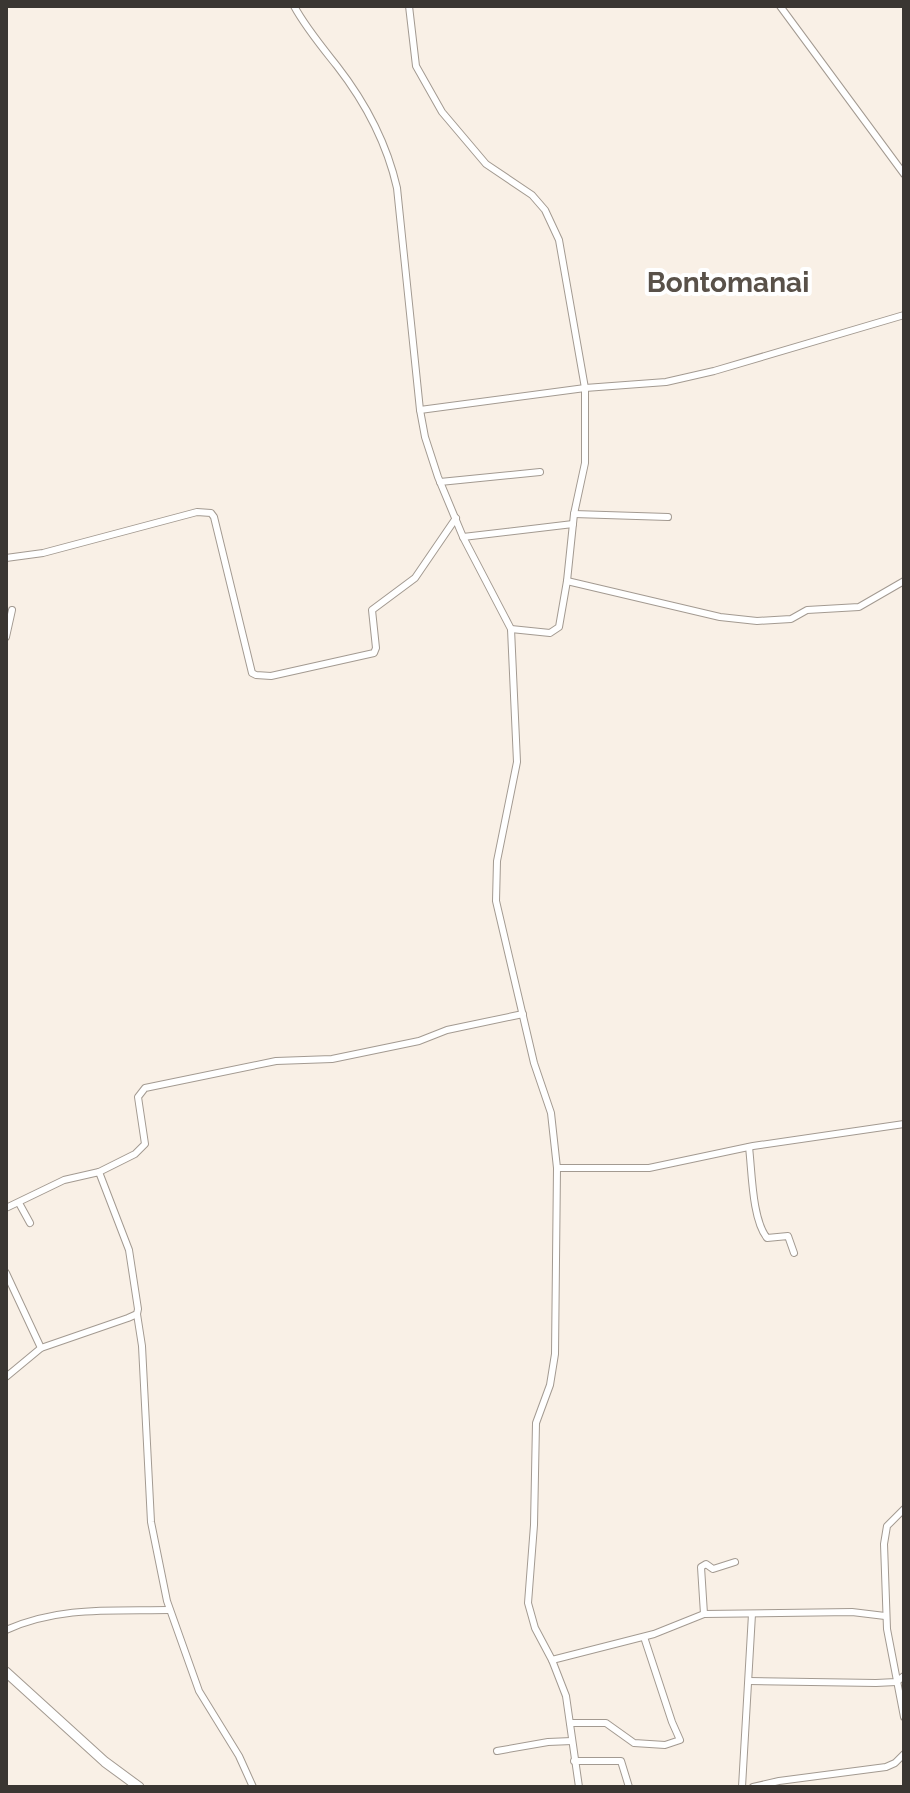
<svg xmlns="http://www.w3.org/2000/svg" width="910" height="1793" font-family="Raleway,sans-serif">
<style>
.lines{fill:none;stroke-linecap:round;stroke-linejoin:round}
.minor-casing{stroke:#a39a91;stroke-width:8}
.primary-casing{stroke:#a39a91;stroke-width:11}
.minor{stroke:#fff;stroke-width:6}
.primary{stroke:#fff;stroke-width:9}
.labels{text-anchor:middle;stroke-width:8;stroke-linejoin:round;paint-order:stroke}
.quarter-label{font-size:28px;font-weight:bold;fill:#595149;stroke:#fff}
</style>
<rect width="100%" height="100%" fill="#f9f0e6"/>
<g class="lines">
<g class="minor-casing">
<g id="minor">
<path d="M294 6C306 28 322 47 337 66 365 102 387 144 397 188L420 410 425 437 438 477 463 537 511 629 517 762 497 861 496 901 534 1063 551 1113 557 1168 555 1354 550 1385 536 1423 534 1525 528 1603 535 1628 552 1660 566 1696 579 1787"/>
<polyline points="409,6 416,66 442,112 486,164 532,195 545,210 559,240 585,388 585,463 574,514 567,581 559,627 550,633 511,629"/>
<polyline points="780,6 904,174"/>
<polyline points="420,410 585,388 666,382 714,371 904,315"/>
<polyline points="440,482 540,472"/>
<polyline points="574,514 668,517"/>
<polyline points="463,537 573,524"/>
<polyline points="6,558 43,553 197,512 211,513 214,517 252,673 256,675 271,676 374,653 376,648 372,610 415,578 456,518"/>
<polyline points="567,581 720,617 757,621 791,619 807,610 859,607 904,581"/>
<polyline points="6,637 12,610"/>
<path d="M749 1147C752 1172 752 1219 767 1238L788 1236 794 1253"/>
<polyline points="557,1168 649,1168 753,1146 904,1124"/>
<polyline points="99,1172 135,1154 145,1144 138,1097 145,1088 276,1061 332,1059 419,1041 447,1030 523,1014"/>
<polyline points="19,1203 30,1223"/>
<polyline points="6,1208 64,1180 99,1172 129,1250 138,1309 137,1314 128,1318 41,1348 6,1377"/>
<polyline points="6,1273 41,1348"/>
<polyline points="137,1314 142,1346 151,1522 167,1601 199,1691 239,1756 253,1787"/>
<polyline points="904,1509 887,1526 884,1544 887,1629 904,1717"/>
<polyline points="704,1614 701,1567 706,1564 713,1569 735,1562"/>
<path d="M6 1630C59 1606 113 1611 169 1610"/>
<polyline points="552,1660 654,1634 704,1614 852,1612 885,1616"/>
<polyline points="749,1681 876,1683 896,1682 904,1676"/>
<polyline points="570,1723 606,1723 634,1743 665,1745 680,1740 672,1722 644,1637"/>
<polyline points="497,1751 548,1742 572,1741"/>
<polyline points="574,1761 621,1761 629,1787"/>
<polyline points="742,1787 752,1614"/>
<polyline points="753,1787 779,1781 886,1767 895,1763 904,1754"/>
</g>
</g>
<g class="primary-casing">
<polyline id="primary" points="6,1672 105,1762 139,1787"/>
</g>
<use href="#minor" class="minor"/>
<use href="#primary" class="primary"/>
</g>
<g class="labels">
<g class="quarter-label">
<text x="728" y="292">Bontomanai</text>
</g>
</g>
<rect width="910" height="1793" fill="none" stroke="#3a3632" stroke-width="16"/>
</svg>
